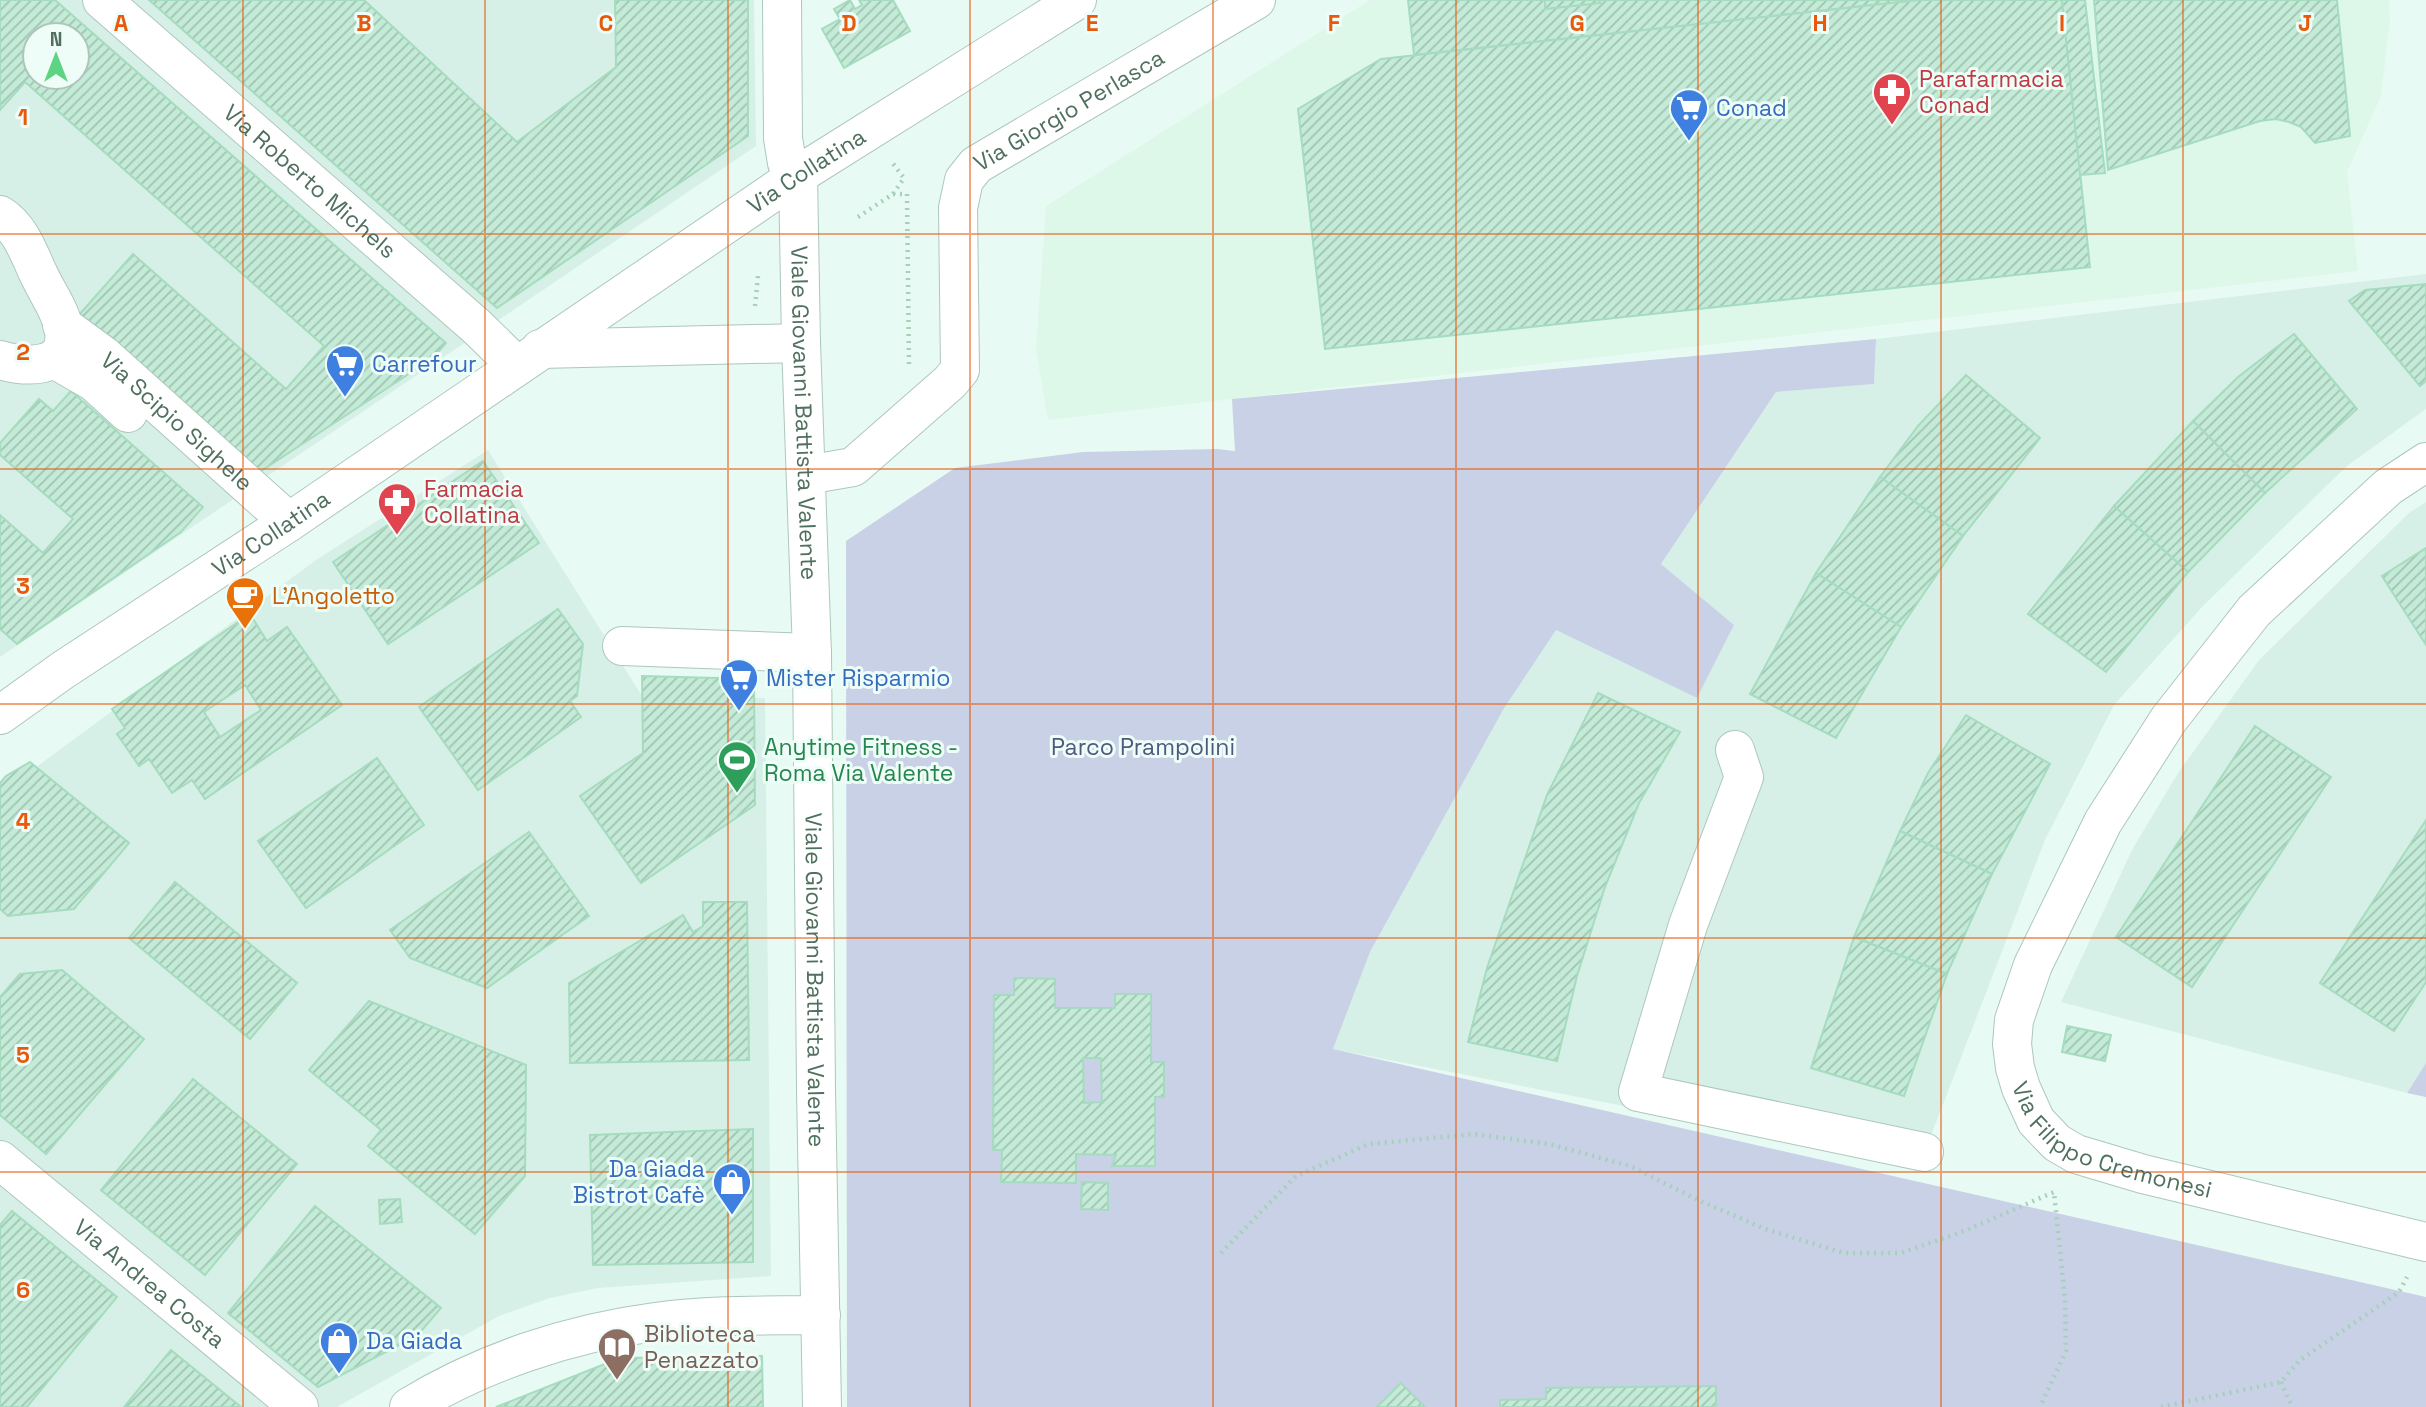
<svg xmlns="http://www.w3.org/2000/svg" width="2426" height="1407" font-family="'Space Grotesk',sans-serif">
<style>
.residential{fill:#d7f0e7;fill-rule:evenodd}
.commercial{fill:#ddf8e8}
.park{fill:#c8d1e5}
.building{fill:url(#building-hatch);stroke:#a5dcbf;stroke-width:2;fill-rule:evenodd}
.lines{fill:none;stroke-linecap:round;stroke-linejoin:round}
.minor-casing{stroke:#adc7bb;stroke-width:40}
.path{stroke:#a6d0ba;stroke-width:4.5;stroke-dasharray:2 5;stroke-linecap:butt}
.minor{stroke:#fff;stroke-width:38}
.grid{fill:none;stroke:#e8590c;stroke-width:2;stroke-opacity:0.55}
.labels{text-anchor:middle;stroke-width:6;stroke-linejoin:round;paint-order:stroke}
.health-label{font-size:23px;fill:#be3a42;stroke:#eefdf8;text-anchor:start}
.shop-label{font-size:23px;fill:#366cbe;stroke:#eefdf8;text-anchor:start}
.street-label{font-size:23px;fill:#4f705e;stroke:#eefdf8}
.food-label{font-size:23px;fill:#c56008;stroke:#eefdf8;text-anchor:start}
.leisure-label{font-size:23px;fill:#27864d;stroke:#eefdf8;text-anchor:start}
.park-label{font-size:23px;fill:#4f597f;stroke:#eefdf8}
.education-label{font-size:23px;fill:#785e54;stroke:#eefdf8;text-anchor:start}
.grid-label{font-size:23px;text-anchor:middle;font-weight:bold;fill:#e8590c;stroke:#eefdf8;stroke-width:6;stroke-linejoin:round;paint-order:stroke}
</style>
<defs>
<pattern id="building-hatch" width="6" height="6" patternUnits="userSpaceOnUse" patternTransform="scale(1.75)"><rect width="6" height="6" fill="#c3ebd7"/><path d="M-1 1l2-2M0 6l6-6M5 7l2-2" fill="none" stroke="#a1c3b2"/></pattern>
</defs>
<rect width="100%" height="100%" fill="#e8faf4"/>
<g class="residential">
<path d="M0 0H754L756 146 0 657ZM35 35H77V77H35Z"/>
<polygon points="2426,274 2426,409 2347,466 2203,606 2114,705 2045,840 1920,1164 1333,1049 1370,952 1503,710 1556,630 1697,698 1734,625 1661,564 1776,392 1874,384 1876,339"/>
<polygon points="488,450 642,696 765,698 771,1276 598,1288 550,1298 499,1316 337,1407 0,1407 0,794 316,560"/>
<polygon points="2426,502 2426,1063 2407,1093 2061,1002 2133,848 2178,773 2259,660 2409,513"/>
</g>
<polygon class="commercial" points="1370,0 2389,0 2390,20 2381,96 2347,172 2358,271 1048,420 1036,350 1046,206"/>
<g class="park">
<polygon points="1876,339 1874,384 1776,392 1661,564 1734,625 1697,698 1556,630 1503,710 1370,952 1333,1049 2426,1297 2426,1407 847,1407 846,541 955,468 1083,452 1217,449 1235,451 1232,399"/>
<polygon points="2426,1063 2426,1097 2407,1093"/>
</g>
<g class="building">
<path d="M0 0H55L446 343 433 358 258 473 78 316 133 254 286 389 324 346 25 82 0 110ZM35 35H77V77H35Z"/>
<polygon points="149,0 364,0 517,142 616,67 615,0 748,0 748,136 497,308"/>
<polygon points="850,0 855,9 862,5 859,0 893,0 910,31 844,68 822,29 840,19 834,9"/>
<polygon points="1408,0 1545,0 1545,9 1600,3 1599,0 1919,0 1414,55"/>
<polygon points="1545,0 1599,0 1600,3 1545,9"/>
<polygon points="1919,0 2062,0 2090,267 1325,349 1298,109 1381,59"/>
<polygon points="2062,0 2085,0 2105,173 2080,175"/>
<polygon points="2094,0 2337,0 2350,136 2315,143 2301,127 2289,122 2276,119 2260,121 2108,170"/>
<polygon points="2426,284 2426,381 2420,386 2349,301 2365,290"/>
<polygon points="2294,334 2357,409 2265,493 2193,421 2238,377"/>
<polygon points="1966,375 2040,438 1963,536 1880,477 1918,426"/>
<polygon points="71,391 203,507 181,532 17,644 0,629 0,515 43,553 73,519 0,455 0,443 39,399 53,411"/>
<polygon points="2193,421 2265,493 2188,572 2114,506"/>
<polygon points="483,461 539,543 388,644 333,562"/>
<polygon points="1880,477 1963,536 1901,627 1816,573"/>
<polygon points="2114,506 2188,572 2106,672 2028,614"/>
<polygon points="2426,548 2426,645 2382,576"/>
<polygon points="1816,573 1901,627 1836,738 1750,694"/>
<polygon points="558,609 583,644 577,696 570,701 581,717 478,790 419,707"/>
<path d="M250 614 267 641 287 627 342 705 205 799 192 780 172 793 149 759 139 766 117 734 125 728 112 709ZM245 685 261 710 220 737 204 712Z"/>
<polygon points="642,676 754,679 755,805 641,883 580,796 643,753"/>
<polygon points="1598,693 1680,732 1639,803 1605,887 1577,976 1557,1061 1468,1042 1487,968 1547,795"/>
<polygon points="1966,715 2050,764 1992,874 1900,831 1928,773"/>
<polygon points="2255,726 2331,777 2192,987 2116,937"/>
<polygon points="377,758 424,825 306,908 258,841"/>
<polygon points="30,762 129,843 74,909 8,916 0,909 0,783 6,776"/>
<polygon points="2426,820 2426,982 2394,1031 2320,983"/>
<polygon points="1900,831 1992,874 1947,974 1854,937"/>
<polygon points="529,832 589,916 487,988 410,958 390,930"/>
<polygon points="175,882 297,983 250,1039 129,938"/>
<polygon points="703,902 747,902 749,1060 570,1063 569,983 683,915 693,932 703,926"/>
<polygon points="1854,937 1947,974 1904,1096 1811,1068"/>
<polygon points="62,970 144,1039 46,1154 0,1115 0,997 20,974"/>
<path d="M1014 978 1055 979V1008H1115V994H1151V1062H1164V1097H1155V1166H1112L1116 1155 1076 1154V1183L1001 1182 1002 1150H993L994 995H1014ZM1083 1058H1101L1102 1102 1084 1103Z"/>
<polygon points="369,1001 526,1065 525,1176 475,1234 368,1146 381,1130 309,1070"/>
<polygon points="2067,1026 2111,1035 2105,1061 2062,1052"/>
<polygon points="193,1079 297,1164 205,1275 101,1190"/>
<polygon points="753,1129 753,1262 593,1265 590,1135"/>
<polygon points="1082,1182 1108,1183 1108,1210 1081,1209"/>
<polygon points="400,1199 402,1222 380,1224 379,1200"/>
<polygon points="315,1206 441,1308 417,1336 318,1387 228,1313"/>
<polygon points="12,1211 117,1297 27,1407 0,1407 0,1225"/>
<polygon points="171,1350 241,1407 124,1407"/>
<polygon points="762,1356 763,1407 496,1407 620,1358"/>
<polygon points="1401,1383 1425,1407 1377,1407"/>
<polygon points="1716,1386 1716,1407 1500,1407 1500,1400 1546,1399 1546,1388"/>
</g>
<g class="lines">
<g class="minor-casing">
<g id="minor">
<path id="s1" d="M102 0 476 326 516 365"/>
<polyline points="782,0 783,138 787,163 798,175"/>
<path id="s2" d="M798 175 801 343 812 653 816 1090 822 1407"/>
<path d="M0 215C22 229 29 255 40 277 48 294 62 313 64 331 69 371 24 367 0 360"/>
<path id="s3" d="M62 325 103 355 289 522"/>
<polyline points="540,349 801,343"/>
<polyline points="54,359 94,382 128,413"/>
<path id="s4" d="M2426 462 2388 487 2254 611 2169 719 2103 822 2033 965 2014 1020 2012 1044 2015 1068 2021 1088 2036 1121 2057 1143 2076 1154 2143 1174 2426 1242"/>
<path id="s5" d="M807 475 853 467 950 382 960 370 958 208 964 180 976 165 1256 0"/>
<polyline points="622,646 812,653"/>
<path id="s6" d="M0 715 63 670 289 522 798 175 1077 0"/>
<polyline points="1735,750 1744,777 1688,925 1638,1092 1924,1152"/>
<path id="s7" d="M0 1160 299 1407"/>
<path d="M409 1407C483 1362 570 1333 655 1322 710 1314 766 1316 821 1315"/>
</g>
</g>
<g class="path">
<polyline points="893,194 907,194 909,364"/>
<polyline points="858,217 893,194 904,178 891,161"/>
<polyline points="755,306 758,276"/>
<polyline points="1221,1253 1296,1176 1369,1144 1474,1134 1549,1144 1630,1166 1698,1200 1765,1229 1844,1253 1901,1253 1967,1230 2054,1192 2065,1299 2066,1351 2040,1407"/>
<polyline points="2281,1382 2292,1407"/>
<polyline points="2161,1407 2281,1382 2299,1361 2399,1292 2407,1277"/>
</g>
<use href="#minor" class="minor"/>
</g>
<path class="grid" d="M243 0V1407M485 0V1407M728 0V1407M970 0V1407M1213 0V1407M1456 0V1407M1698 0V1407M1941 0V1407M2183 0V1407M0 234H2426M0 469H2426M0 704H2426M0 938H2426M0 1172H2426"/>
<defs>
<g id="pharmacy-pin" transform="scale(2.0125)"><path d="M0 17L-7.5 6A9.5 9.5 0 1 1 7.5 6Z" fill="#e0444e" stroke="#eefdf8"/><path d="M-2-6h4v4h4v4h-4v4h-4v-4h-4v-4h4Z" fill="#fff"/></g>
<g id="supermarket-pin" transform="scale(2.0125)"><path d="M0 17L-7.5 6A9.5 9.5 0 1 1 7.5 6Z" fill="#3f7fe0" stroke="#eefdf8"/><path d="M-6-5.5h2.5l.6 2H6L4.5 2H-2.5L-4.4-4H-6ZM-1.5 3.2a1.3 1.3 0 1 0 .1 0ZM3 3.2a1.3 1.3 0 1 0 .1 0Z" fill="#fff"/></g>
<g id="cafe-pin" transform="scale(2.0125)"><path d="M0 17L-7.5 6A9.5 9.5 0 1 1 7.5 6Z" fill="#e8710a" stroke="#eefdf8"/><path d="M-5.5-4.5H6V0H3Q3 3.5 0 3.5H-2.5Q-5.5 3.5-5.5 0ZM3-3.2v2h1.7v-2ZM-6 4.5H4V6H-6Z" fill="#fff"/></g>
<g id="stadium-pin" transform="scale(2.0125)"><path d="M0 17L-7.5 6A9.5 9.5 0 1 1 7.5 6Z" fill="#2e9e5b" stroke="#eefdf8"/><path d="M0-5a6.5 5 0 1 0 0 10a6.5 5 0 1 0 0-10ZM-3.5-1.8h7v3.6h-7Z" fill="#fff"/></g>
<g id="shop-pin" transform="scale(2.0125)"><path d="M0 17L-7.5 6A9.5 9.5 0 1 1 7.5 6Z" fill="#3f7fe0" stroke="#eefdf8"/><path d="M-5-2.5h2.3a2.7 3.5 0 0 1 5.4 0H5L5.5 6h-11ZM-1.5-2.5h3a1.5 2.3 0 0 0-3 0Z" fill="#fff"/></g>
<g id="library-pin" transform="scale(2.0125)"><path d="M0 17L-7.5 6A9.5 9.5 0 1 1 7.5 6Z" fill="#8d6e63" stroke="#eefdf8"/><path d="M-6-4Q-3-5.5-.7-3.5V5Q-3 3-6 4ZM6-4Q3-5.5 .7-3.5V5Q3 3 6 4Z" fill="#fff"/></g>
</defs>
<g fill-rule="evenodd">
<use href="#pharmacy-pin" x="1892" y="92"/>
<use href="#supermarket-pin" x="1689" y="108"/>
<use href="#supermarket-pin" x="345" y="364"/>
<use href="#pharmacy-pin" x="397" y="502"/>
<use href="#cafe-pin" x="245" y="596"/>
<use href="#supermarket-pin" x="739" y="678"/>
<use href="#stadium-pin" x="737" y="760"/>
<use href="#shop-pin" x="732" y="1182"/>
<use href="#shop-pin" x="339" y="1341"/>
<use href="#library-pin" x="617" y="1347"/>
</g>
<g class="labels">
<g class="health-label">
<text x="1919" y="87">Parafarmacia<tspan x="1919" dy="26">Conad</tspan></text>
<text x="424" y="497">Farmacia<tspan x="424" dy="26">Collatina</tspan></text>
</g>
<g class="shop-label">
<text x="1716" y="116">Conad</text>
<text x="372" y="372">Carrefour</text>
<text x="766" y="686">Mister Risparmio</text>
<text x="705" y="1177" text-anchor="end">Da Giada<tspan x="705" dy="26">Bistrot Cafè</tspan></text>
<text x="366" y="1349">Da Giada</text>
</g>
<g class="street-label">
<text dy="8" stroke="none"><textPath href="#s5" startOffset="509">Via Giorgio Perlasca</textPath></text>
<text dy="8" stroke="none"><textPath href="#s6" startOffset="973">Via Collatina</textPath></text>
<text dy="8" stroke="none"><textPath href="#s1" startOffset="276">Via Roberto Michels</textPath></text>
<text dy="8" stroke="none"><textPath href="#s2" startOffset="238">Viale Giovanni Battista Valente</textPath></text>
<text dy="8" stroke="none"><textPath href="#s3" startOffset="150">Via Scipio Sighele</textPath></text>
<text dy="8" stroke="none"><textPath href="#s6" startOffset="326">Via Collatina</textPath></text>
<text dy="8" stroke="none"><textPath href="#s2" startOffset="805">Viale Giovanni Battista Valente</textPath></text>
<text dy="8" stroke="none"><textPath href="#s4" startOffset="886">Via Filippo Cremonesi</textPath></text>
<text dy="8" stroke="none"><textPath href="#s7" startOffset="194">Via Andrea Costa</textPath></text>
</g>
<g class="food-label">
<text x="272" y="604">L'Angoletto</text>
</g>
<g class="leisure-label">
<text x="764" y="755">Anytime Fitness -<tspan x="764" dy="26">Roma Via Valente</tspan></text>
</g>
<g class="park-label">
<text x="1143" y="755">Parco Prampolini</text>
</g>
<g class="education-label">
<text x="644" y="1342">Biblioteca<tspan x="644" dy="26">Penazzato</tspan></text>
</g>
</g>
<g class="grid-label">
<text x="121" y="31">A</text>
<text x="364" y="31">B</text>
<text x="606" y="31">C</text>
<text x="849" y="31">D</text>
<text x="1092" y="31">E</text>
<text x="1334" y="31">F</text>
<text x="1577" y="31">G</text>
<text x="1820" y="31">H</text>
<text x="2062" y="31">I</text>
<text x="2305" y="31">J</text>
<text x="23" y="125">1</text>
<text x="23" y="360">2</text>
<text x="23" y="594">3</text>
<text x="23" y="829">4</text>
<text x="23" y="1063">5</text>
<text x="23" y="1298">6</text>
</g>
<g transform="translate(56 56)"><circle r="33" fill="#eefdf8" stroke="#aec5ba" stroke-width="2"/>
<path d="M0-5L12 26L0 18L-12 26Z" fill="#5dd483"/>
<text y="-10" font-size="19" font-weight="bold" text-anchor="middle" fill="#4f705e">N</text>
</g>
</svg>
